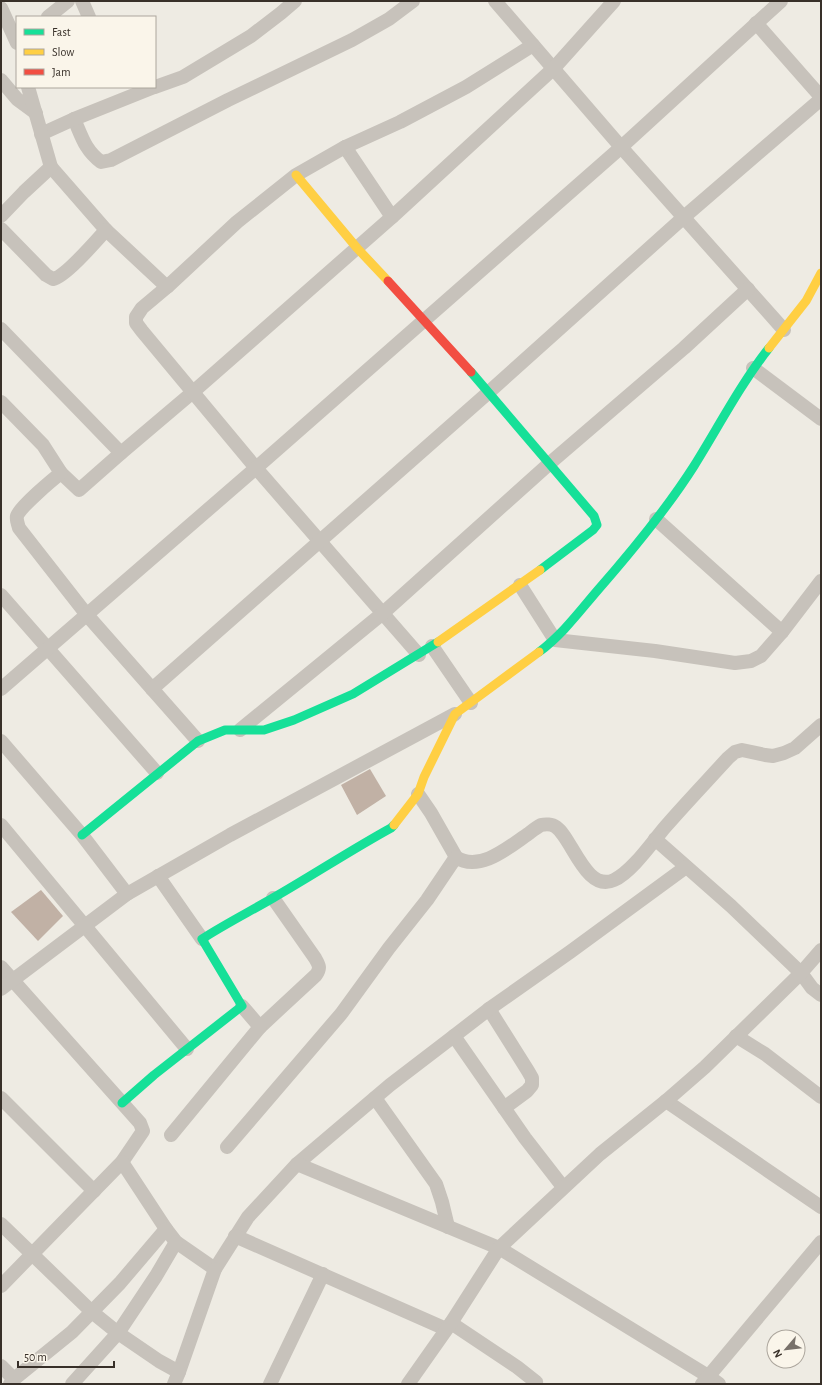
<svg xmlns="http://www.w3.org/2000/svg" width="822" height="1385" font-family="'Alegreya Sans',sans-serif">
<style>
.building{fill:#c1b1a5}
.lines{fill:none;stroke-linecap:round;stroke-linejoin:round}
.street{stroke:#c7c2bb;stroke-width:14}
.fast{stroke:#16e098;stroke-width:9}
.slow{stroke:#ffcf43;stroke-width:9}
.jam{stroke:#f24e42;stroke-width:9}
</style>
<rect width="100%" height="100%" fill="#eeebe3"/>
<g class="building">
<polygon points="370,769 386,796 357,815 341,785"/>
<polygon points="41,890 63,916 38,941 11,912"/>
</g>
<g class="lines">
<g class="street">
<polyline points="82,1 89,17"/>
<polyline points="495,1 621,147 784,330"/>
<polyline points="1,8 17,43"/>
<polyline points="48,17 68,1"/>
<polyline points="756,23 821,97"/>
<polyline points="1,80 17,99 36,113"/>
<polyline points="155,87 183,77 251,36 281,13 295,1"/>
<path d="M74 119C82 137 85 150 101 162L111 160 228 100 352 40 389 19 413 1"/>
<polyline points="41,134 74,119 154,87"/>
<polyline points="345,147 392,217"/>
<polyline points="51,167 106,230 167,287"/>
<polyline points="1,216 24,192 51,167 28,87"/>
<path d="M1 229 46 275 53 279C65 277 97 240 106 230"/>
<polyline points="1,329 121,453"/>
<polyline points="753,368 821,419"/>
<polyline points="1,402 43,445 61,473 79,490 121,453 193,392 392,217 554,68 614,1"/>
<path d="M61 473C52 480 20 507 17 516 16 520 18 524 19 528L87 615 198 741"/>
<polyline points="656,519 782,632"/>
<polyline points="520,585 555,640 655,651 735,663 751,661 761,656 782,632 821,581"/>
<polyline points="1,595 157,773"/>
<polyline points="432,646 471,703"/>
<polyline points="419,655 256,468 142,331 136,323 136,317 142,308 167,287 237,222 296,175 345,147 400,122 466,87 533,45"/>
<polyline points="1,689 256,468 618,150 781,1"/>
<polyline points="152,689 489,392 684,217 821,99"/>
<polyline points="240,730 383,613 550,463 684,348 748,289"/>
<polyline points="1,741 82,835 127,894"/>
<path d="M418 794 431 813 456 857C479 873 509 847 528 834 532 831 537 827 541 825 545 824 552 824 556 827 572 838 586 893 614 880 632 872 653 841 666 826 686 803 707 781 728 758L735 752 742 750 765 755 773 756 784 753 795 748 821 725"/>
<polyline points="1,825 187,1049"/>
<polyline points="655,839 731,906 801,973 812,988 821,995"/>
<polyline points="158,876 202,939"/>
<polyline points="1,967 140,1123 143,1131 122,1162 1,1286"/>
<polyline points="1,989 127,894 230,835 455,714"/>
<polyline points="489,1009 528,1071 532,1078 532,1085 527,1091 504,1108"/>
<path d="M260 1027 316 975C321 968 319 965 315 958L273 898"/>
<polyline points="454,1036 489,1009 570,952 686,867"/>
<polyline points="736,1036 765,1054 821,1097"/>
<polyline points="1,1098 94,1191"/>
<polyline points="375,1098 436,1184 442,1202 448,1227"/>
<polyline points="666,1101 821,1207"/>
<polyline points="171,1135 260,1027 242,1006"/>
<polyline points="227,1147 341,1014 389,948 427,900 456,857"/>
<polyline points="122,1162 166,1229 176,1242 215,1269 248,1217 297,1164 390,1085 454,1036 525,1138 563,1187"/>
<polyline points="297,1164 499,1248 708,1376 719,1384"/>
<polyline points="1,1224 92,1312 118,1333 72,1384"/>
<polyline points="235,1236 446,1329"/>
<polyline points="451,1323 517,1367 536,1382 535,1384"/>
<polyline points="1,1366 14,1379"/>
<polyline points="179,1372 215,1269"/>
<polyline points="10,1384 14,1379 72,1332 120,1283 166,1229"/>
<polyline points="174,1384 179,1372 159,1361 118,1333 156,1276 176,1242"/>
<polyline points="270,1384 323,1274"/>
<polyline points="408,1384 451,1323 499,1248 600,1154 666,1101 705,1067 801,973 821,950"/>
<polyline points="702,1384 821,1242"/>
</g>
<g class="fast">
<polyline points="471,372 594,516 597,525 593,530 540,570"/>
<path d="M539 652C562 635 579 612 597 591 632 551 666 510 694 466 719 426 740 385 769 348"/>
<polyline points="82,835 198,741 225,730 264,730 294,720 353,694 438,642"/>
<path d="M122 1103 154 1075 242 1006 202 939C225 924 249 912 273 898 313 875 351 850 391 828L394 825"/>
</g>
<g class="slow">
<polyline points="296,175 357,248 388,281"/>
<polyline points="769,348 806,301 821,273"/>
<polyline points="438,642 540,570"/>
<polyline points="394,825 418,794 424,777 455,714 539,652"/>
</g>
<polyline class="jam" points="388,281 471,372"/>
</g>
<rect width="822" height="1385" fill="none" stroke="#383029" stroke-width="4"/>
<rect x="16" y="16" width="140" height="72" fill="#faf5ea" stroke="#aca69d"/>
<rect x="24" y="29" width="20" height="6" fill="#16e098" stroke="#aca69d"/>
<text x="52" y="36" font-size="12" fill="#383029">Fast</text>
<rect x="24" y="49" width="20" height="6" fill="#ffcf43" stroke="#aca69d"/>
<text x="52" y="56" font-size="12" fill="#383029">Slow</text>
<rect x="24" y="69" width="20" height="6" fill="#f24e42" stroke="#aca69d"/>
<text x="52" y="76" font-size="12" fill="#383029">Jam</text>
<g transform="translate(786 1349) rotate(242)"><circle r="19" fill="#faf5ea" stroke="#aca69d"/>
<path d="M0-3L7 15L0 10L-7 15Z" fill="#78716a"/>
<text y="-6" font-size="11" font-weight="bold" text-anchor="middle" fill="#383029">N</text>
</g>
<path d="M18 1361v6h96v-6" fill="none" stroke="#383029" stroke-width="2"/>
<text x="24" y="1361" font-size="12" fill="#383029" stroke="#faf5ea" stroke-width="3" paint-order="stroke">50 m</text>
</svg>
